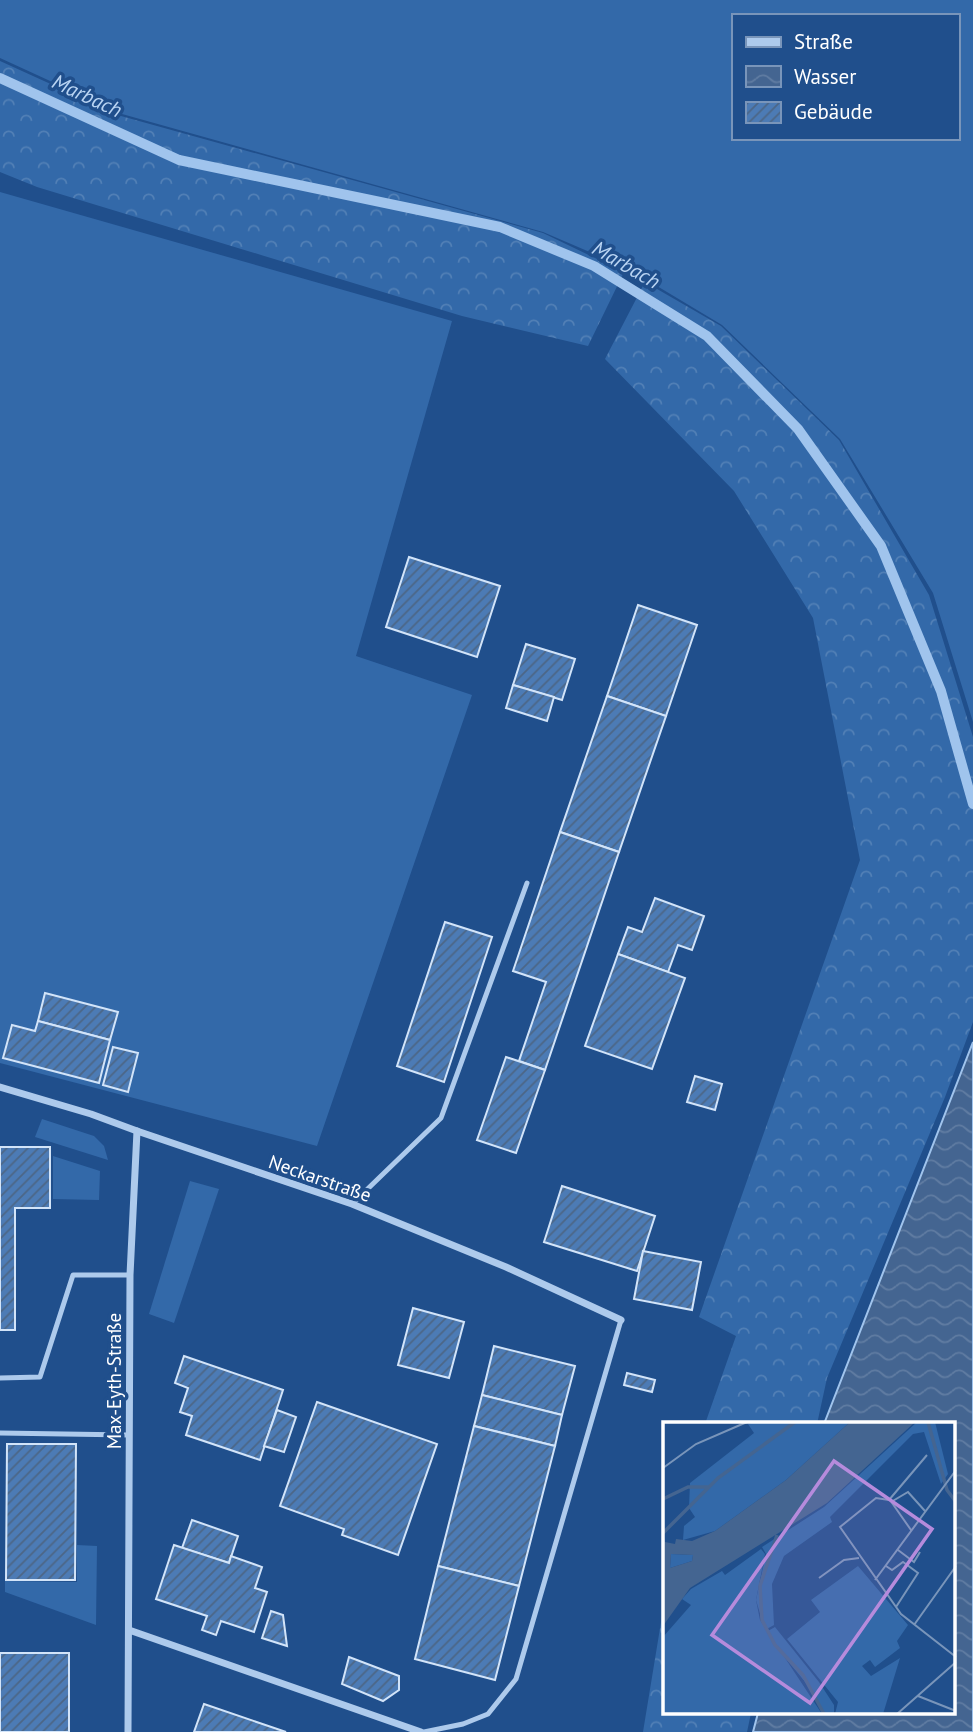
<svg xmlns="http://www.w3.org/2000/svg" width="973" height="1732" font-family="'PT Sans',sans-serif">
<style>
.grass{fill:#3369a9;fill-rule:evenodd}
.forest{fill:url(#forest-crowns)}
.water{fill:url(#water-waves);stroke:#a0c4ed;stroke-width:2}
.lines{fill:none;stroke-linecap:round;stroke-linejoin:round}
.stream{stroke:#a0c4ed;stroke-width:10}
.building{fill:url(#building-hatch);stroke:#d2e4f9;stroke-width:2}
.lane{stroke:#adcaec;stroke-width:5}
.street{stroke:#adcaec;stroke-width:7}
.labels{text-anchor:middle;stroke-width:7;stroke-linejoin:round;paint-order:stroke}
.street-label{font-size:19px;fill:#fff;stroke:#204f8c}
.water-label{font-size:21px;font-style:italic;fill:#b9d4f3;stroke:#204f8c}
.inset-river{fill:none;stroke:#446591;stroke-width:3.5}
.inset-road{fill:none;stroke:#7995ba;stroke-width:2}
.view{fill:#b68bdc;fill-opacity:0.15;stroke:#b68bdc;stroke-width:3.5}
.inset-edge{fill:none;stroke:#fff;stroke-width:3.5}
</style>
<defs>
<pattern id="forest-crowns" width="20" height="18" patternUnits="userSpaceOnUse" patternTransform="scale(1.75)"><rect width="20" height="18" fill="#3369a9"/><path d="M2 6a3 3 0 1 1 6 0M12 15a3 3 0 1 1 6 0" fill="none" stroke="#5280b6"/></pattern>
<pattern id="water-waves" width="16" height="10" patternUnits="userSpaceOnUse" patternTransform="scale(1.75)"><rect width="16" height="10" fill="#446591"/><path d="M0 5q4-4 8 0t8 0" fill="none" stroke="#607ca2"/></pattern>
<pattern id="building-hatch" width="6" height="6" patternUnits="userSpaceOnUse" patternTransform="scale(1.75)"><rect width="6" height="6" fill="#4c7bb5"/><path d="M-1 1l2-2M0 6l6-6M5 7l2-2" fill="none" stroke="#4c6686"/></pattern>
</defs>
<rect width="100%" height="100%" fill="#204f8c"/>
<g class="grass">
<path d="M0 0H973V722L933 593 840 439 722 325 627 268 543 232 122 114 0 58ZM733 16H957V138H733Z"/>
<polygon points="0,192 452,321 356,656 472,695 317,1146 0,1063"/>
<polygon points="42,1119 94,1136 104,1146 108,1160 35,1137"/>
<polygon points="53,1156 100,1171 99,1200 53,1199"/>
<polygon points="190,1181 219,1189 174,1323 149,1314"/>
<polygon points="77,1545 97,1546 96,1625 5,1592 5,1581 77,1582"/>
</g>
<g class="forest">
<polygon points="0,61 121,116 543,233 624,272 588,346 462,316 37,187 0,172"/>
<polygon points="645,282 721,326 839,440 929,595 973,737 973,1022 945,1097 827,1378 817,1424 705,1424 736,1336 699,1317 860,860 813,618 734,491 605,359"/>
<polygon points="665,1598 665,1713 751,1713 747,1732 643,1732"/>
</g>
<polygon class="water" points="973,1042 973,1732 753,1732 758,1713 954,1713 954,1424 824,1424"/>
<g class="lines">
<polyline class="stream" points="0,78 179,160 500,227 594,266 707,336 798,429 881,546 941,691 973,804"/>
</g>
<g class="building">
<polygon points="409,557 500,586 477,657 386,627"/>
<polygon points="638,605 697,625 666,716 607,696"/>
<polygon points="526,644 575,659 562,700 513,685"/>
<polygon points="513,685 554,697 547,721 506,708"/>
<polygon points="607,696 666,716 619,852 560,832"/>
<polygon points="560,832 619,852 545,1070 519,1061 546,982 513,971"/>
<polygon points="655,898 704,916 692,950 678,945 668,972 618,954 628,927 642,932"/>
<polygon points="445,922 492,937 444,1082 397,1066"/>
<polygon points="618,954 685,978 652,1069 585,1046"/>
<polygon points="45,993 118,1012 110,1040 38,1021"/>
<polygon points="38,1021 110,1040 99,1083 3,1058 12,1025 35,1031"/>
<polygon points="113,1047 138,1053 128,1092 103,1085"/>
<polygon points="506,1057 545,1070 516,1153 477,1140"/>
<polygon points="695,1076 722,1084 715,1110 687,1102"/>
<polygon points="0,1147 50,1147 50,1208 15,1208 15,1330 0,1330"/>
<polygon points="562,1186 655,1216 637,1271 544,1242"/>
<polygon points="643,1251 701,1262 692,1310 634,1299"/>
<polygon points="413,1308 464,1322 449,1378 398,1365"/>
<polygon points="494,1346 575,1366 562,1415 482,1395"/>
<polygon points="184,1356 283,1390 260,1460 186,1435 192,1416 180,1412 188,1388 175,1383"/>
<polygon points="627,1373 655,1380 652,1392 624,1385"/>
<polygon points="482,1395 562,1415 555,1446 474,1426"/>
<polygon points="317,1402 437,1444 398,1555 342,1535 344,1529 280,1506"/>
<polygon points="277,1410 296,1417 284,1452 264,1446"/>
<polygon points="474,1426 555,1446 519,1586 438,1566"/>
<polygon points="7,1444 76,1444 75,1580 6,1580"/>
<polygon points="192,1520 238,1536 229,1563 182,1548"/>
<polygon points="174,1545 229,1563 231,1556 262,1567 255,1588 267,1592 254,1632 221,1621 216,1635 202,1630 207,1616 156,1599"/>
<polygon points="438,1566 519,1586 495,1680 415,1659"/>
<polygon points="271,1611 283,1615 287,1646 262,1638"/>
<rect x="0" y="1653" width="69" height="79"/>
<polygon points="349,1657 399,1676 399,1690 383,1701 342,1684"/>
<polygon points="204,1704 286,1732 194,1732"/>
</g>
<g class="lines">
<g class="lane">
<polyline points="352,1204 441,1118 527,883"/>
<polyline points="0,1378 40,1377 73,1275 130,1275"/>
<polyline points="0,1433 129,1435"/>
<polyline points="424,1732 463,1724 488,1714 516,1679 621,1320"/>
</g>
<g class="street">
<polyline points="0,1087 91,1114 137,1131 352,1204 506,1267 621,1320"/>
<polyline points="129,1630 421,1732"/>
<polyline points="128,1732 130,1275 137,1131"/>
</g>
</g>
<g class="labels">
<g class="street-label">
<text transform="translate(320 1178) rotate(19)" y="7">Neckarstraße</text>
<text transform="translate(114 1381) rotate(-90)" y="7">Max-Eyth-Straße</text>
</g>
<g class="water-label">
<text transform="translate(87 96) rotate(25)" y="7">Marbach</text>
<text transform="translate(626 265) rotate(30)" y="7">Marbach</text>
</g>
</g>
<g transform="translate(663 1422)">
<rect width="292" height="292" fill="#204f8c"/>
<path d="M98 127 102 132 93 178 97 198 159 292H0V215L28 183 19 177 28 167 59 149 62 153ZM195 144 245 203 234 219 237 226 212 245 207 238 199 244 208 254 237 236 220 292H172L175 280 124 217 157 190 148 178Z" fill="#3369a9"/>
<path d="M92 0H187L123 58 52 109 20 118 21 104 32 95 26 86 27 61 91 11 85 2ZM254 0H272L285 52 278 62 261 10 250 12 167 95 169 100 121 134 109 162 111 203 102 208 93 178 103 132 99 125 161 85ZM8 132 30 133 29 139 7 146ZM112 205 156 260 171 283V292H160L143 261 109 220 103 210Z" fill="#3369a9"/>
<path d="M187 0H252L164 81 27 166 0 204V111L2 120 12 122 13 117 29 119 52 109 123 58ZM8 132 30 133 29 139 7 146Z" fill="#446591" fill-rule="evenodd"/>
<path class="inset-river" d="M265 0 284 68 293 80M0 77 25 65H45M0 111 55 56 132 0M114 113 97 164 99 198 112 223 140 253 161 292"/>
<path class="inset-road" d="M0 46 33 22 84 0M226 78 213 76 177 105 238 192 293 235M226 78 264 33M227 78 248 108M228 80 245 70 262 89M235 128 251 140 257 130M223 144 229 148 240 140 255 151 233 185M156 156 181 138 196 136M212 158 293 48M251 203 293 144M255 274 293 289M234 292 293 240"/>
<path class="view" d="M171 39 269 107 147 281 49 213Z"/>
<rect width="292" height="292" class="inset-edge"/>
</g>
<rect x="732" y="14" width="228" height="126" fill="#204f8c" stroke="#7995ba" stroke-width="2"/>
<rect x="746" y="37" width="35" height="10" fill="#adcaec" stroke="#7995ba" stroke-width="2"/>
<text x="794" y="49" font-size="21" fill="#ffffff">Straße</text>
<rect x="746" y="66" width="35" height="21" fill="url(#water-waves)" stroke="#7995ba" stroke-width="2"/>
<text x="794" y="84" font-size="21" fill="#ffffff">Wasser</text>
<rect x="746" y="102" width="35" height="21" fill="url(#building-hatch)" stroke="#7995ba" stroke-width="2"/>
<text x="794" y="119" font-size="21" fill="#ffffff">Gebäude</text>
</svg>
